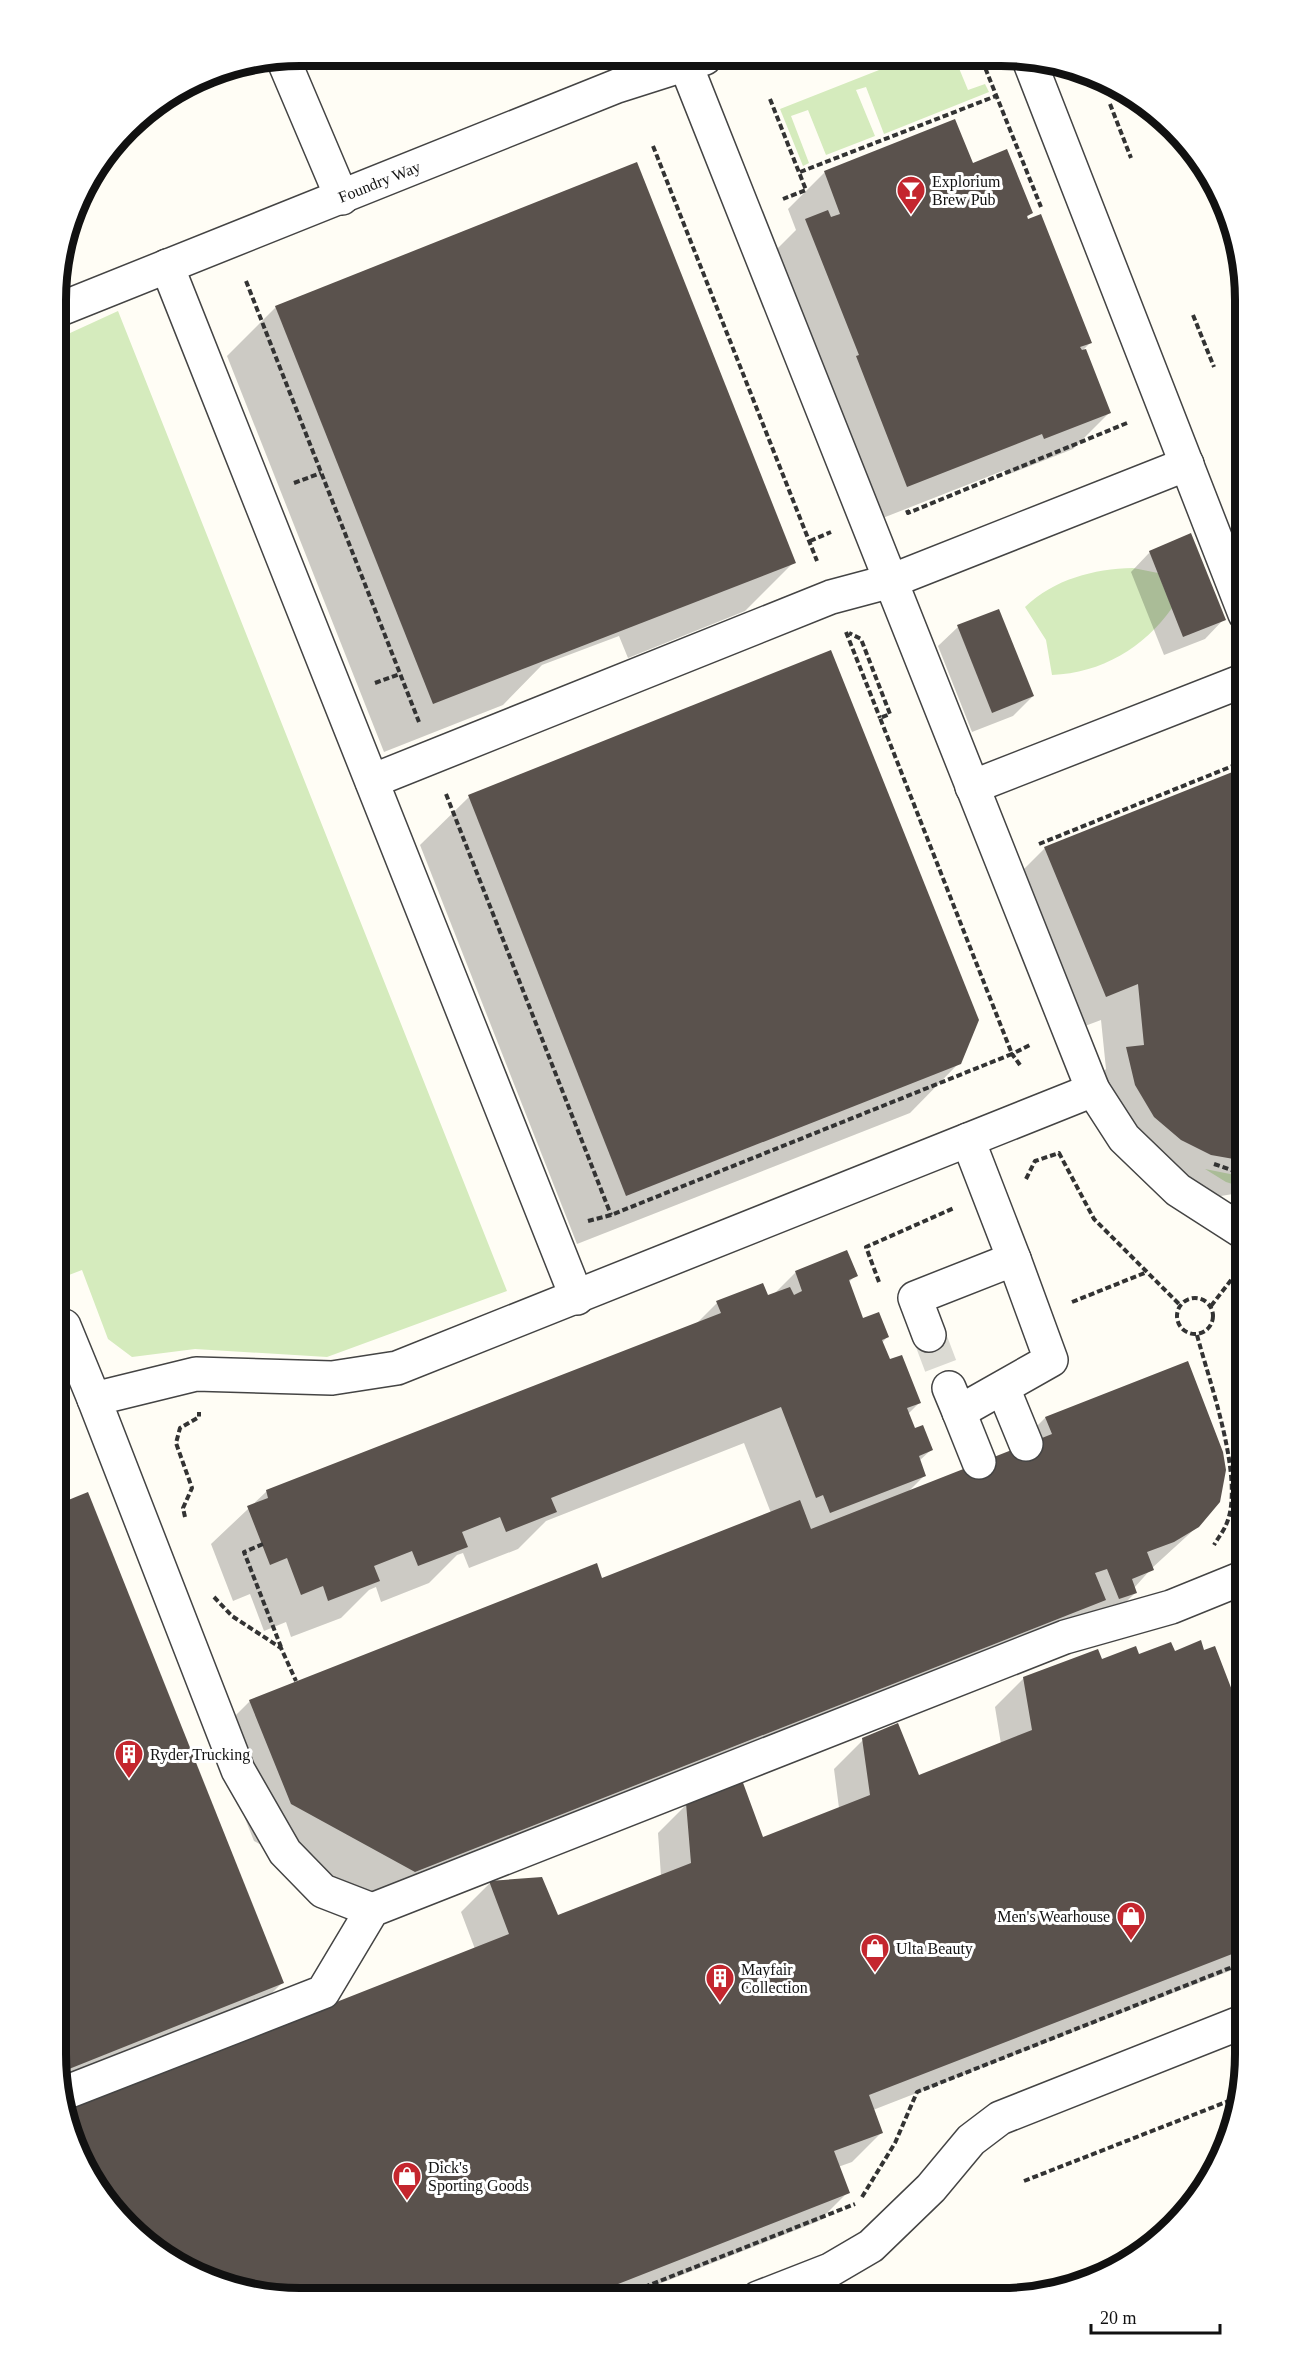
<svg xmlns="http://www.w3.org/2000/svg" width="1301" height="2354" font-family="Georgia,serif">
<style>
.green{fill:#d5ebbd}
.shadow{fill:#0003}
.building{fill:#5a524d}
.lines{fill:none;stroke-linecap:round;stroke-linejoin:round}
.minor-tunnel{stroke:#dbdad3;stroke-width:33;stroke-dasharray:33 16;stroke-linecap:butt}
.minor-casing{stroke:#444;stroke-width:36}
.path{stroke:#333;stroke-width:4;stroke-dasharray:6 3;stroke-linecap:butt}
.minor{stroke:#fff;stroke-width:33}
.labels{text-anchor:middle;stroke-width:6;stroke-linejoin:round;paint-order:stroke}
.poi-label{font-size:16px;fill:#111;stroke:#fff;text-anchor:start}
.street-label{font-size:16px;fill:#111;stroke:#fff}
.rim{fill:none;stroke:#111;stroke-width:8}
</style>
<rect width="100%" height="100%" fill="#fffdf5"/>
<g class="green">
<polygon points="907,59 958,60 956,61 968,90 985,84 989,92 884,134 866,87 856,90 875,136 826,155 808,110 791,116 809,163 803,166 780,109"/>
<polygon points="118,311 507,1291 327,1357 195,1349 132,1357 108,1339 82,1270 56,1280 57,339"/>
<path d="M1133 568 1158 573 1172 608C1144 648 1101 673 1052 675L1046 640 1025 607C1055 579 1093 569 1133 568Z"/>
<polygon points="1205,1169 1245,1177 1245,1188 1226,1182"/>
</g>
<g class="shadow">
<polygon points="972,165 1031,213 1026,218 1091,342 1084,349 1110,412 1073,449 1007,475 1005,470 870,523 769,257 796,230 788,209 825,172"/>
<polygon points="276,307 794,562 745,611 628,658 619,636 542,665 503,705 384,752 227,356"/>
<polygon points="1150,552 1224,619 1205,639 1164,655 1131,572"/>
<polygon points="958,627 1033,696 1013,716 972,732 938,646"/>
<polygon points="1245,769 1245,1192 1209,1198 1090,1086 1106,1069 1101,1020 1069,1032 1008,885 1045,848"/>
<polygon points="469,797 959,1063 910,1113 577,1244 420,845"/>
<polygon points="796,1272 856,1275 848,1283 863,1320 887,1337 882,1343 889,1361 919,1403 908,1414 914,1430 931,1450 919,1461 925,1475 908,1492 1012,1451 1045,1418 1187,1363 1198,1526 1152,1568 1134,1588 1136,1592 1099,1629 378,1908 254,1841 213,1738 250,1701 601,1580 771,1513 744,1443 546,1521 518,1549 469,1568 463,1553 457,1555 429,1583 381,1602 376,1587 369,1590 341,1618 291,1637 286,1622 264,1631 250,1594 233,1601 211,1544 267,1491 695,1325 717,1303 773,1295"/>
<polygon points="56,1507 282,1983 253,2012 61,2088 56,2054"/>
<polygon points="1214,1648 1245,1728 1245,1965 873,2110 881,2133 852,2162 838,2167 848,2192 819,2221 626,2297 268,2296 192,2273 139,2238 97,2190 69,2133 65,2109 475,1949 461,1912 490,1883 557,1916 661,1876 658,1833 687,1804 763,1839 839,1808 834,1769 863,1740 918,1777 1001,1744 995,1707 1024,1678 1101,1661 1203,1652"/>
</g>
<g class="building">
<polygon points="955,119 973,163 1007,149 1033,213 1027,216 1028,219 1041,214 1092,343 1080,347 1082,350 1086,349 1111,413 1044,439 1042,434 907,487 856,356 859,355 805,219 828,210 831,217 840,214 824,171"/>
<polygon points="637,162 796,563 433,704 275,306"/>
<polygon points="1191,533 1226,620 1183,637 1149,551"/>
<polygon points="999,609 1034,696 992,713 957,625"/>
<polygon points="831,650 979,1020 961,1064 626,1196 468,795"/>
<polygon points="1245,767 1245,1161 1211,1155 1181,1140 1154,1117 1135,1085 1126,1047 1144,1045 1138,984 1106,997 1044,847"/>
<polygon points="847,1250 858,1276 849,1280 863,1318 879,1312 889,1337 882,1340 890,1359 902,1355 921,1403 907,1408 915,1428 923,1425 933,1450 919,1456 926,1476 830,1513 823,1495 816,1498 781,1407 551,1498 557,1512 506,1532 500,1517 462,1532 468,1547 418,1566 412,1551 374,1566 380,1581 328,1601 323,1586 301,1595 287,1558 270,1565 247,1506 268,1498 266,1490 721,1313 716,1301 763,1283 768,1295 790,1287 794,1295 802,1291 795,1271"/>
<polygon points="1188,1361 1223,1452 1226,1470 1220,1502 1199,1527 1174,1542 1147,1552 1154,1570 1132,1579 1137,1593 1119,1599 1107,1569 1095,1573 1106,1600 415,1872 291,1804 249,1700 597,1563 602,1578 800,1500 811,1529 1052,1434 1045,1417"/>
<polygon points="88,1492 284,1983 59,2073 56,2054 56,1505"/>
<polygon points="1201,1640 1204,1650 1215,1646 1245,1724 1245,1949 869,2095 883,2133 834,2151 850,2193 585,2297 268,2296 192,2273 139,2238 97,2190 69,2133 65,2109 509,1934 489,1881 542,1877 558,1915 691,1863 686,1803 742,1780 763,1837 870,1795 862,1738 898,1723 919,1775 1032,1730 1023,1677 1098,1649 1102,1659 1136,1646 1139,1654 1171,1642 1175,1651"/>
</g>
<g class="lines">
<polyline class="minor-tunnel" points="929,1335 949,1388"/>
<g class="minor-casing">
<g id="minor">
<polyline points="683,58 1093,1090 1124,1138 1178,1190 1245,1233"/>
<polyline points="283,59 342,198"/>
<polyline points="1029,60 1245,614"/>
<polyline points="167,266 577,1298"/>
<path id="s1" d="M58 310 617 86 705 58"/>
<polyline points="372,781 831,597 891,581 1187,464"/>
<polyline points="972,787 1245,680"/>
<polyline points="968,1140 1014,1259"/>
<polyline points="56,1330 64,1326 94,1399"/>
<polyline points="929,1335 915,1298 1014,1259 1051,1360 959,1412 949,1388"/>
<polyline points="1003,1388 1026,1444"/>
<polyline points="959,1412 979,1462"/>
<polyline points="372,1910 323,1891 285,1852 238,1770 94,1399 196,1374 332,1378 397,1368 1093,1090"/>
<polyline points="62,2094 323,1992 372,1910 1065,1637 1171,1607 1245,1577"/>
<polyline points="758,2298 830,2270 871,2246 931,2188 971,2140 1000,2118 1245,2021"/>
</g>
</g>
<g class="path">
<polyline points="982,60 1041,207"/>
<polyline points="770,99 806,190 783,199"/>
<polyline points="1110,104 1131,158"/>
<polyline points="653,146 817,561"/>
<polyline points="800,172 996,96"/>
<polyline points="246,281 419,722"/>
<polyline points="1193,315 1214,367"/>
<polyline points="294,483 321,473"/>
<polyline points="907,510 908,513 1127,423"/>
<polyline points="810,541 831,532"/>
<polyline points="846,632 880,718"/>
<polyline points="375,683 400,674"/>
<polyline points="446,794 611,1215"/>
<polyline points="1039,844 1245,761"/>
<polyline points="1020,1065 1012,1054 1030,1045"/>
<polyline points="1214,1164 1237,1172 1245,1171"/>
<polyline points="1026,1179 1035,1161 1059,1153 1094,1219 1180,1305"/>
<polyline points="588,1221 611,1215 1012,1054 880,718 890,714 861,639 849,633"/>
<polyline points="879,1282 866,1247 954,1208"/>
<circle cx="1195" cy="1316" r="18"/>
<polyline points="1072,1302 1147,1272"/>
<polyline points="1211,1306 1238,1271"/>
<path d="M1197 1335C1209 1381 1246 1481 1226 1525 1223 1532 1218 1538 1214 1545"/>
<polyline points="185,1517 183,1508 192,1488 176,1443 180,1428 199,1417 199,1412"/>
<polyline points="263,1544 244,1552 281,1647"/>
<polyline points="214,1597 232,1616 281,1648 296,1681"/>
<polyline points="1024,2181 1239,2097"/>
<polyline points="862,2197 895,2143 917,2092 1245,1962"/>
<polyline points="619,2297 855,2204"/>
</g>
<use href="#minor" class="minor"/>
</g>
<defs>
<g id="bar-pin" transform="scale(1.5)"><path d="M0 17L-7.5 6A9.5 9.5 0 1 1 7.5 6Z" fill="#c4262e" stroke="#fff"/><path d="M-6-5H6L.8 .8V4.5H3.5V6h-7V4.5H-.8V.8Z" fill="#fff"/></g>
<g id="building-pin" transform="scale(1.5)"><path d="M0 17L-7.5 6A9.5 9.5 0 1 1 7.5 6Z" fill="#c4262e" stroke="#fff"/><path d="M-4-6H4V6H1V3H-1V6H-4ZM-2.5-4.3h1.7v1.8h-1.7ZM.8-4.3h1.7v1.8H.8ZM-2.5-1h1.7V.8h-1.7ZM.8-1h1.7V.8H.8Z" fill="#fff"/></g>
<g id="shop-pin" transform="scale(1.5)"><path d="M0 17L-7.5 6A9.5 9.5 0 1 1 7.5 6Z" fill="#c4262e" stroke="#fff"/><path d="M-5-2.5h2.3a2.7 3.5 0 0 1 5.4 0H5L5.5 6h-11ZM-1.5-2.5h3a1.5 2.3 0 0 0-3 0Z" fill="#fff"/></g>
</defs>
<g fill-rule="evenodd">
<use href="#bar-pin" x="911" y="190"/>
<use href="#building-pin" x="129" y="1754"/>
<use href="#shop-pin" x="1131" y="1916"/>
<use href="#shop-pin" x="875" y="1948"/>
<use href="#building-pin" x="720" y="1978"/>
<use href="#shop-pin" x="407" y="2176"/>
</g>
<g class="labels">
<g class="poi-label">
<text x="932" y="187">Explorium<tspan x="932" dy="18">Brew Pub</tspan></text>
<text x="150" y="1760">Ryder Trucking</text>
<text x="1110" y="1922" text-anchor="end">Men's Wearhouse</text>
<text x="896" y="1954">Ulta Beauty</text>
<text x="741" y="1975">Mayfair<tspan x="741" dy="18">Collection</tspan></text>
<text x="428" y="2173">Dick's<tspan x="428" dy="18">Sporting Goods</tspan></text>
</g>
<g class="street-label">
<text dy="6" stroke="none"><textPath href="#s1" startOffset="346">Foundry Way</textPath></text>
</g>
</g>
<path d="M0 0H1301V2354H0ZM300 66H1001A234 234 0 0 1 1235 300V2054A234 234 0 0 1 1001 2288H300A234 234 0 0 1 66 2054V300A234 234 0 0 1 300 66Z" fill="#fff" fill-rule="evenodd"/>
<path class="rim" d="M300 66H1001A234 234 0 0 1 1235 300V2054A234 234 0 0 1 1001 2288H300A234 234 0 0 1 66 2054V300A234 234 0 0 1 300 66Z"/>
<path d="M1091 2324v9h129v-9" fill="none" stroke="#111111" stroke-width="3"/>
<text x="1100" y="2324" font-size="18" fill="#111111" stroke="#ffffff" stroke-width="4.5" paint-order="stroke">20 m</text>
</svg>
